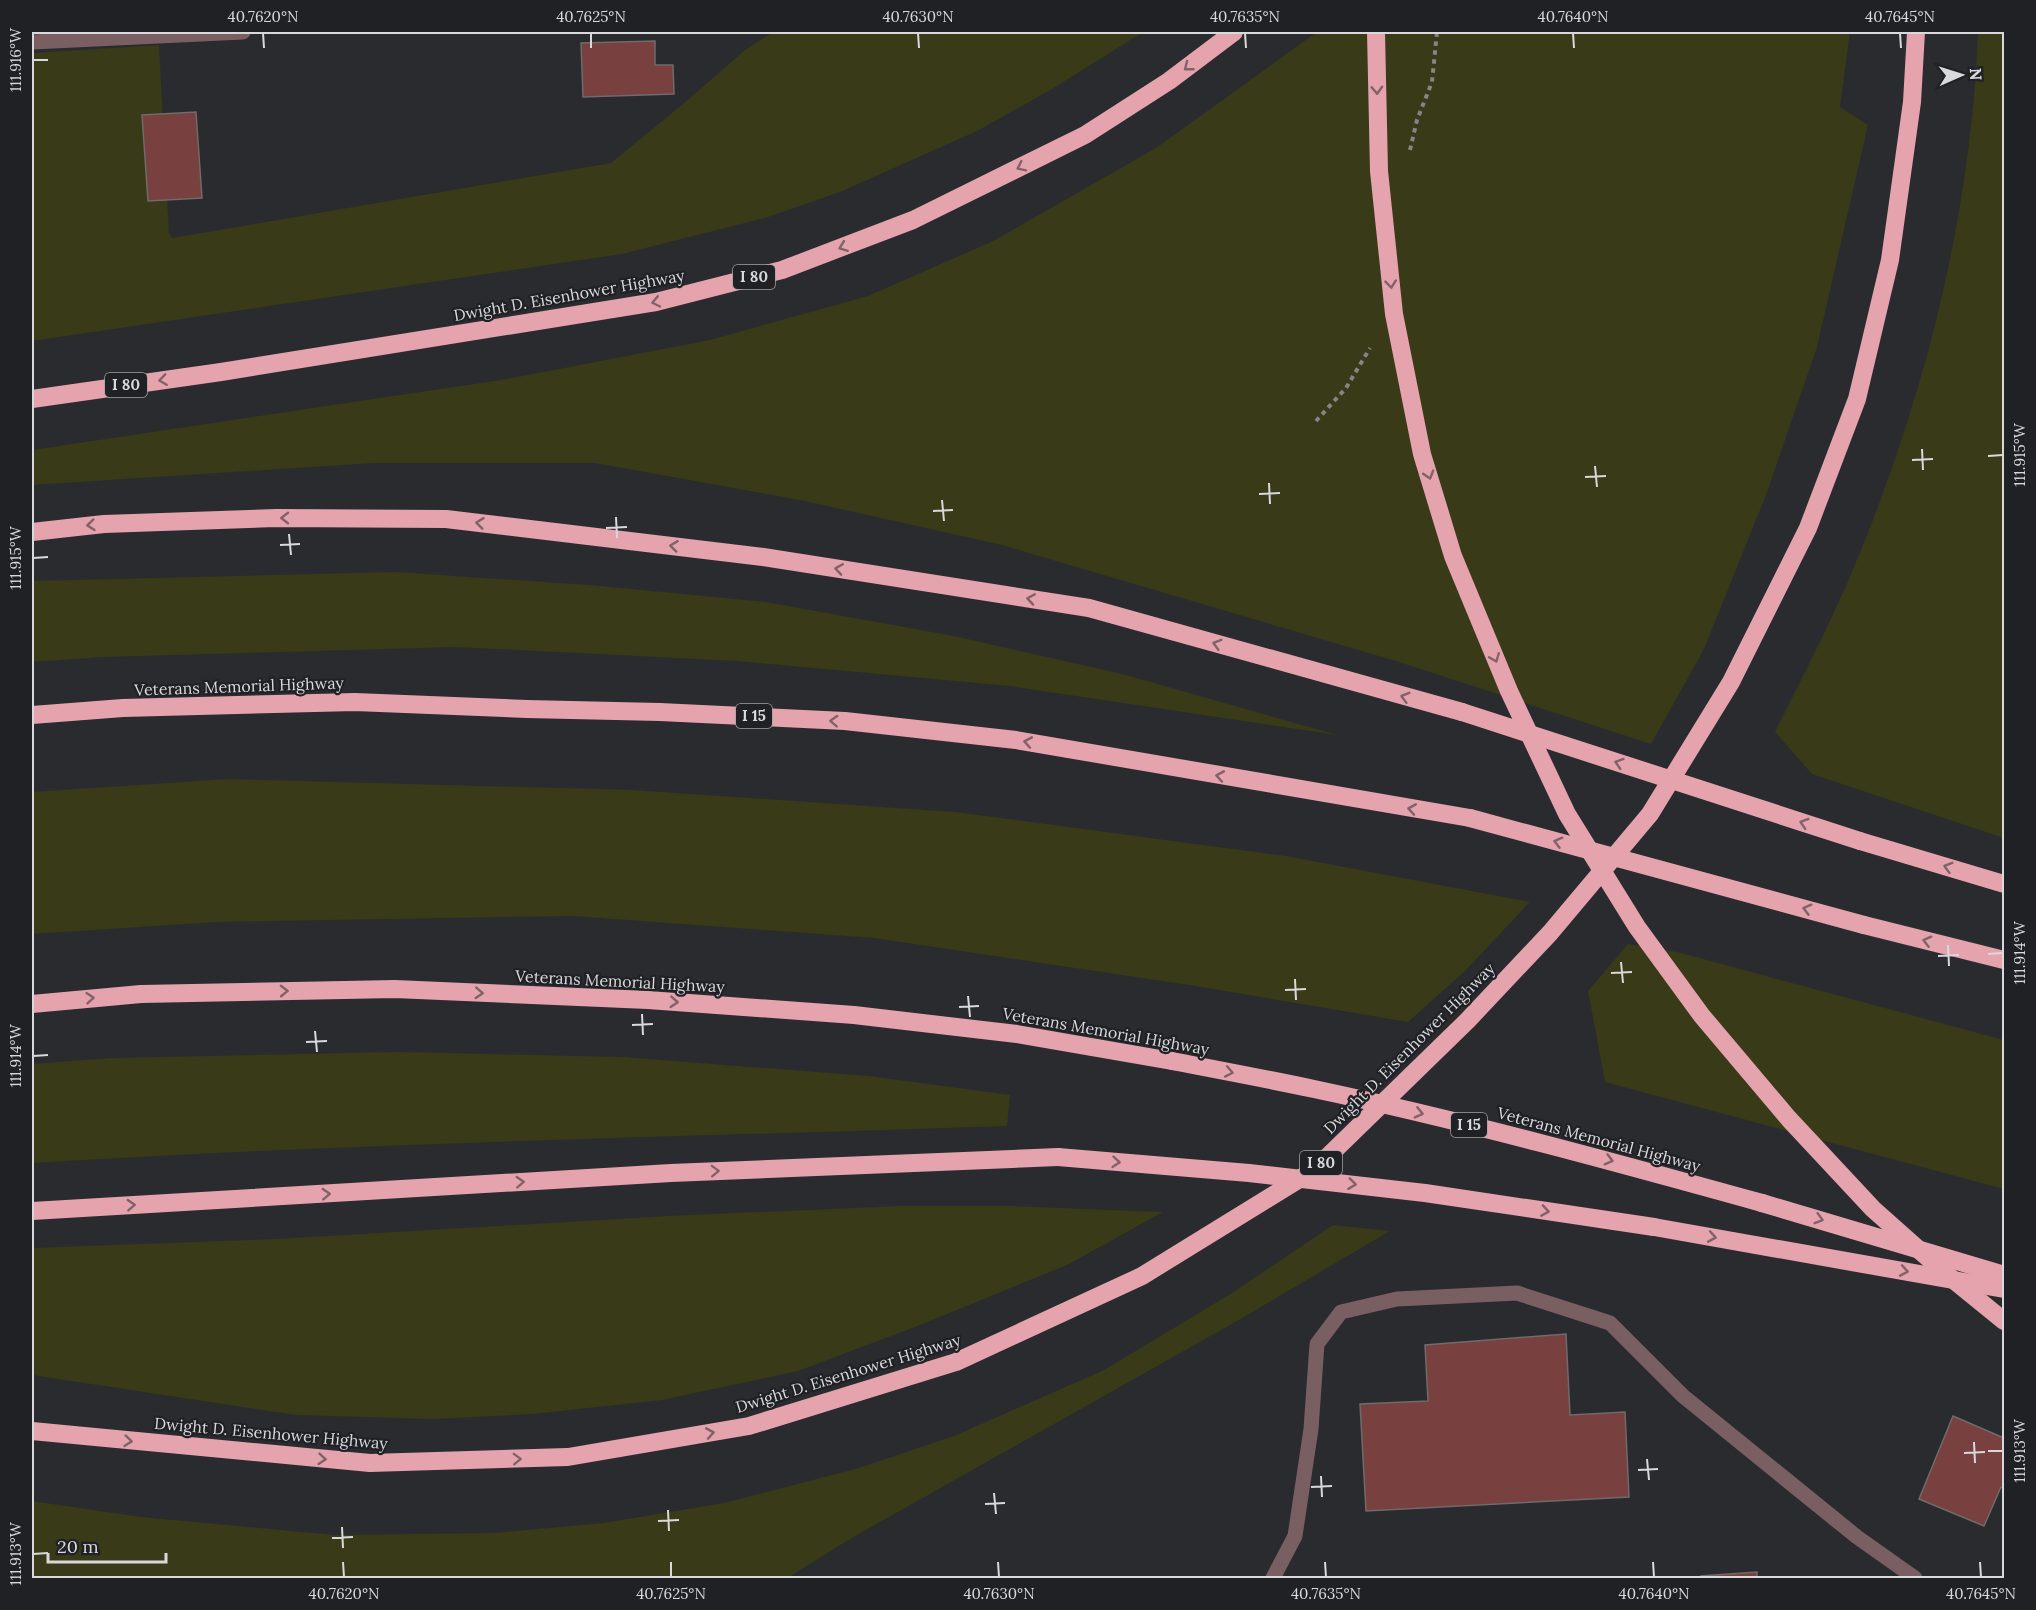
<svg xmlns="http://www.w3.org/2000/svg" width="2036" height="1610" font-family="Lora,serif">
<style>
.green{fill:#383a18}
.building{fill:#794040;stroke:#706a6a;stroke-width:1.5}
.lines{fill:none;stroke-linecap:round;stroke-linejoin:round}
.path{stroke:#848588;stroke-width:4;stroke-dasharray:4.5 4.5;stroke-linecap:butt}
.service{stroke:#795e62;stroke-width:15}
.motorway{stroke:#e5a3ad;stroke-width:18}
.motorway-bridge{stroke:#e5a3ad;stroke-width:18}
.oneway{stroke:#826269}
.ticks{fill:none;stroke:#d9d9dc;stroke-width:2}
.labels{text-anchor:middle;stroke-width:4.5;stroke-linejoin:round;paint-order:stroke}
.shield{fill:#202125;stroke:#a2a2a5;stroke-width:1.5}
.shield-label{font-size:15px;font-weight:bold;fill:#d9d9dc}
.street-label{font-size:16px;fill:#d9d9dc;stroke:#202125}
.neatline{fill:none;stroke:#d9d9dc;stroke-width:2}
.ticks-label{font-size:15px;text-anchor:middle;fill:#d9d9dc}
</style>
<rect width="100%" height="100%" fill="#2a2b2f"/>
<g class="green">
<polygon points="773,32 1143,32 1052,89 977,131 840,192 765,218 622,254 32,341 32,53 159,45 169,233 172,238 611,163 683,104 745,50"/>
<polygon points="1317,32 1850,32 1840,107 1868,125 1817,347 1766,495 1704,649 1651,744 1399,662 1002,545 805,501 595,463 373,463 32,485 32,450 501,380 710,340 868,296 993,241 1156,148"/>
<path d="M1978 32H2004V838L1812 774 1775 732C1800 682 1826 632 1848 581 1922 408 1971 220 1978 32Z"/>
<polygon points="396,572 590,585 766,602 954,636 1126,675 1337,735 1010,686 737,661 456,647 103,657 32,662 32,581"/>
<polygon points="228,779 633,790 955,812 1286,856 1530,902 1465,971 1408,1022 1189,985 874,938 574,916 216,922 32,934 32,792"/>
<polygon points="1628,944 1677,952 2004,1040 2004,1189 1605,1082 1588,991"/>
<path d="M398 1052 623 1057 869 1076 1010 1095 1007 1126C682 1137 356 1143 32 1163V1064L111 1058Z"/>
<polygon points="900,1206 1012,1206 1163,1212 1067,1265 915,1327 798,1371 662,1400 533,1414 433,1419 296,1415 32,1375 32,1248 276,1239 668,1216"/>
<polygon points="1333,1225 1390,1231 1237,1321 850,1539 789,1577 32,1578 32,1501 141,1517 335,1535 494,1533 603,1523 724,1503 859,1468 954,1436 1104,1370 1232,1293"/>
</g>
<g class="building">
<polygon points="655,41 655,65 673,65 674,94 583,97 581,43"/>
<polygon points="196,112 202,198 148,201 142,115"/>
<polygon points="1566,1334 1570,1415 1625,1412 1629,1497 1366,1511 1360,1404 1428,1401 1425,1345"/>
<polygon points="1953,1416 2004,1438 2004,1489 2001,1487 1984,1526 1919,1499"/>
<polygon points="1757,1572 1757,1578 1702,1578 1701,1576"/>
</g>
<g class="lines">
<g class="path">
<polyline points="1410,150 1417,120 1432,82 1437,32"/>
<polyline points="1316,421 1346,388 1370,348"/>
</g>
<g class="service">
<polyline points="32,42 243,32"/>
<polyline points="1273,1578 1295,1536 1311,1429 1317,1344 1341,1312 1397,1299 1517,1293 1610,1323 1683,1396 1857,1537 1915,1578"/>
</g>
<g class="motorway">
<polyline points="32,399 221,372 656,302 782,270 913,220 1085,135 1169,81 1234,32"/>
<polyline points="32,532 104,524 276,518 446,519 763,557 1089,608 1462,712"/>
<polyline points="32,715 123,708 355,702 527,709 660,712 845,721 1016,740 1470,818"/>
<polyline points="1860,841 2004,884"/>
<polyline points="1864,925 2004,960"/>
<polyline points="32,1004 141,994 395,989 648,1000 854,1015 1017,1034 1172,1061"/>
<polyline points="1762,1203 2004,1275"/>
<polyline points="32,1211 671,1173 1058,1157"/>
<polyline points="1654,1227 2004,1289"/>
<polyline points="32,1431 370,1463 568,1457 749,1426 956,1362 1142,1276 1314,1170 1468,1020 1550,933 1650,814 1731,682 1808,528 1857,399 1890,260 1912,102 1916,32"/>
</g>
<g class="motorway-bridge">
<polyline points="1376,32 1379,171 1394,314 1422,454 1453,556 1509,691 1567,814 1637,927 1702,1016 1789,1119 1873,1209 1945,1273 2004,1321"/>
<polyline points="1462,712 1860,841"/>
<polyline points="1470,818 1864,925"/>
<path d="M1172 1061C1219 1070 1267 1079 1314 1089 1465 1121 1614 1162 1762 1203"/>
<polyline points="1058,1157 1249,1173 1425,1193 1654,1227"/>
</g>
</g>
<defs><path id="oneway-chevron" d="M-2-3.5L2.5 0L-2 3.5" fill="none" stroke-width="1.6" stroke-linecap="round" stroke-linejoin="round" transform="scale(1.5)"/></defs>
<g class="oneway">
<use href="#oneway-chevron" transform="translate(1188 67) rotate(142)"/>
<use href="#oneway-chevron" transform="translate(1377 90) rotate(88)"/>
<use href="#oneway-chevron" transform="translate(1021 167) rotate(154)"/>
<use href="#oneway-chevron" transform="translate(843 247) rotate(159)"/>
<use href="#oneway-chevron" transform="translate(1391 284) rotate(84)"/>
<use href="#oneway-chevron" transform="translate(656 302) rotate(168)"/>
<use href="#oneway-chevron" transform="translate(163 380) rotate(172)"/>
<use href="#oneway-chevron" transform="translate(1429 475) rotate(73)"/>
<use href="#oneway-chevron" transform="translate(285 518) rotate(-180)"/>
<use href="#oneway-chevron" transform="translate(480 523) rotate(-173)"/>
<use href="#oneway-chevron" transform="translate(91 525) rotate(174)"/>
<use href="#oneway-chevron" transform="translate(674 546) rotate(-173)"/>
<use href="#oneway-chevron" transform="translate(839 569) rotate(-171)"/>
<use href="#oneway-chevron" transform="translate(1031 599) rotate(-171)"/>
<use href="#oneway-chevron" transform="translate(1217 644) rotate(-164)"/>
<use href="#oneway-chevron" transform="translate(1495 658) rotate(68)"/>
<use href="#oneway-chevron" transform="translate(1405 697) rotate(-164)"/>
<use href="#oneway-chevron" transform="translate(834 721) rotate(-177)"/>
<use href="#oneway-chevron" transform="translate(1028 742) rotate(-170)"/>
<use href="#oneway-chevron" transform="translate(1619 763) rotate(-162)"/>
<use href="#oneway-chevron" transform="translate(1220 776) rotate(-170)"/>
<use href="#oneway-chevron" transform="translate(1412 809) rotate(-170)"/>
<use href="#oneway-chevron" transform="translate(1804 823) rotate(-162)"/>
<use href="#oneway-chevron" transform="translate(1558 842) rotate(-165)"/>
<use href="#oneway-chevron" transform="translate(1948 867) rotate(-164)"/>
<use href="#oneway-chevron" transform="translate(1807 909) rotate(-165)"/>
<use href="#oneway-chevron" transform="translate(1927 941) rotate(-166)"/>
<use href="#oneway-chevron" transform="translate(284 991) rotate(-1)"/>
<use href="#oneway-chevron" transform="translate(479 993) rotate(3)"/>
<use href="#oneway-chevron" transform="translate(90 998) rotate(-5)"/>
<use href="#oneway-chevron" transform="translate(674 1002) rotate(4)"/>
<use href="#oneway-chevron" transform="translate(1229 1072) rotate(11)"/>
<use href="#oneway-chevron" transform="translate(1419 1113) rotate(13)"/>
<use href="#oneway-chevron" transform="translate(1609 1160) rotate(15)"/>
<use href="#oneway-chevron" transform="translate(1116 1162) rotate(5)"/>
<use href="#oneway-chevron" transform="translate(715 1171) rotate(-2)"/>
<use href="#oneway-chevron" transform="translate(520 1182) rotate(-3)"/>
<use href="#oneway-chevron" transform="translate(1352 1184) rotate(7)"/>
<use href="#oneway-chevron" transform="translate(326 1194) rotate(-3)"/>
<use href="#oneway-chevron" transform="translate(131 1205) rotate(-3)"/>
<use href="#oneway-chevron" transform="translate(1545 1211) rotate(9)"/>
<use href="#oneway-chevron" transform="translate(1819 1219) rotate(16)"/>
<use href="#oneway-chevron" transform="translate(1712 1237) rotate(10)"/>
<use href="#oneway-chevron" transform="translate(1904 1271) rotate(10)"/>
<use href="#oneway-chevron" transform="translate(710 1433) rotate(-10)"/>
<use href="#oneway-chevron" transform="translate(128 1441) rotate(6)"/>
<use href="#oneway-chevron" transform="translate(322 1459) rotate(5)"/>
<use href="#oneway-chevron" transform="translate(517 1459) rotate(-2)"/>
</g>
<path class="ticks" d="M263 33 264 48M591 33V48M918 33 919 48M1245 33 1246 48M1573 33 1574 48M1900 33 1901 48M33 60H48M1922 449 1923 470M1988 456 2003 455M1912 460 1933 459M1595 466 1597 487M1585 477 1606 476M1269 483 1270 504M1259 494 1280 493M942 500 944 521M933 511 953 510M616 517 617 538M606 528 627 527M289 534 291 555M280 545 300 544M33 558 48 557M1948 945 1949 966M1988 954 2003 953M1938 956 1959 955M1621 962 1623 983M1611 973 1632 972M1295 979 1296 1000M1285 990 1306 989M968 996 970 1017M959 1007 979 1006M642 1014 643 1035M632 1025 653 1024M315 1031 317 1052M306 1042 327 1041M33 1056 48 1055M1974 1442 1975 1463M1988 1451H2003M1964 1453 1985 1452M1647 1459 1649 1480M1638 1470 1658 1469M1321 1476 1322 1497M1311 1487 1332 1486M994 1493 996 1514M985 1504 1005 1503M668 1510 669 1531M658 1521 679 1520M342 1527 343 1548M332 1538 353 1537M33 1554 48 1553M343 1562 344 1577M671 1562V1577M998 1562 999 1577M1325 1562 1326 1577M1653 1562 1654 1577M1980 1562 1981 1577"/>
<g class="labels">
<g class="shield">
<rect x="733" y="265" width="42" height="24" rx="4.5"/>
<rect x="105" y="373" width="42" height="24" rx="4.5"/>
<rect x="736" y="704" width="36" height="24" rx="4.5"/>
<rect x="1451" y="1113" width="36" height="24" rx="4.5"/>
<rect x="1300" y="1151" width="42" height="24" rx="4.5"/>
</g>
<g class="shield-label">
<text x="754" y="282">I 80</text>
<text x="126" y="390">I 80</text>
<text x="754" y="721">I 15</text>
<text x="1469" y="1130">I 15</text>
<text x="1321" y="1168">I 80</text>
</g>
<g class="street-label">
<text transform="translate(569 295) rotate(-10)" y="6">Dwight D. Eisenhower Highway</text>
<text transform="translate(239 686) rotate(-2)" y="6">Veterans Memorial Highway</text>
<text transform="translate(620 981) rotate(3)" y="6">Veterans Memorial Highway</text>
<text transform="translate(1106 1031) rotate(10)" y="6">Veterans Memorial Highway</text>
<text transform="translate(1409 1048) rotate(-45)" y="6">Dwight D. Eisenhower Highway</text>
<text transform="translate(1599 1139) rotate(15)" y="6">Veterans Memorial Highway</text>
<text transform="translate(848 1373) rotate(-17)" y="6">Dwight D. Eisenhower Highway</text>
<text transform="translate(271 1433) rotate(5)" y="6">Dwight D. Eisenhower Highway</text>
</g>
</g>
<rect width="2036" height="1610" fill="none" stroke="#202125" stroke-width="66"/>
<g transform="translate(1961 75) rotate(87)" stroke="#202125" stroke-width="4.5" paint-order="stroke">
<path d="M0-4.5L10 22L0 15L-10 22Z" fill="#d9d9dc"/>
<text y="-9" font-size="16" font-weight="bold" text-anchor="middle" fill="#d9d9dc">N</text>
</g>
<path d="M48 1553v9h118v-9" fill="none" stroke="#d9d9dc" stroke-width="3"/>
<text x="57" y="1553" font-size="18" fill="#d9d9dc" stroke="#202125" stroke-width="4.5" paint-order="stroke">20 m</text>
<rect x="33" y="33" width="1970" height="1544" class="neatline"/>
<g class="ticks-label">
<text x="263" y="22">40.7620°N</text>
<text x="591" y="22">40.7625°N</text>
<text x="918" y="22">40.7630°N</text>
<text x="1245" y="22">40.7635°N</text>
<text x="1573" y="22">40.7640°N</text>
<text x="1900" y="22">40.7645°N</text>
<text transform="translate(16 60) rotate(-90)" y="5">111.916°W</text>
<text transform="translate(2020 455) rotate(-90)" y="5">111.915°W</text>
<text transform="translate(16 558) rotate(-90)" y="5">111.915°W</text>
<text transform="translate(2020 953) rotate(-90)" y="5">111.914°W</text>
<text transform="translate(16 1056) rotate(-90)" y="5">111.914°W</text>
<text transform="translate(2020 1451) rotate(-90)" y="5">111.913°W</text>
<text transform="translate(16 1554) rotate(-90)" y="5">111.913°W</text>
<text x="344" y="1599">40.7620°N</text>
<text x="671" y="1599">40.7625°N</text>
<text x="999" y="1599">40.7630°N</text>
<text x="1326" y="1599">40.7635°N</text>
<text x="1654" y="1599">40.7640°N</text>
<text x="1981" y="1599">40.7645°N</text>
</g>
</svg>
